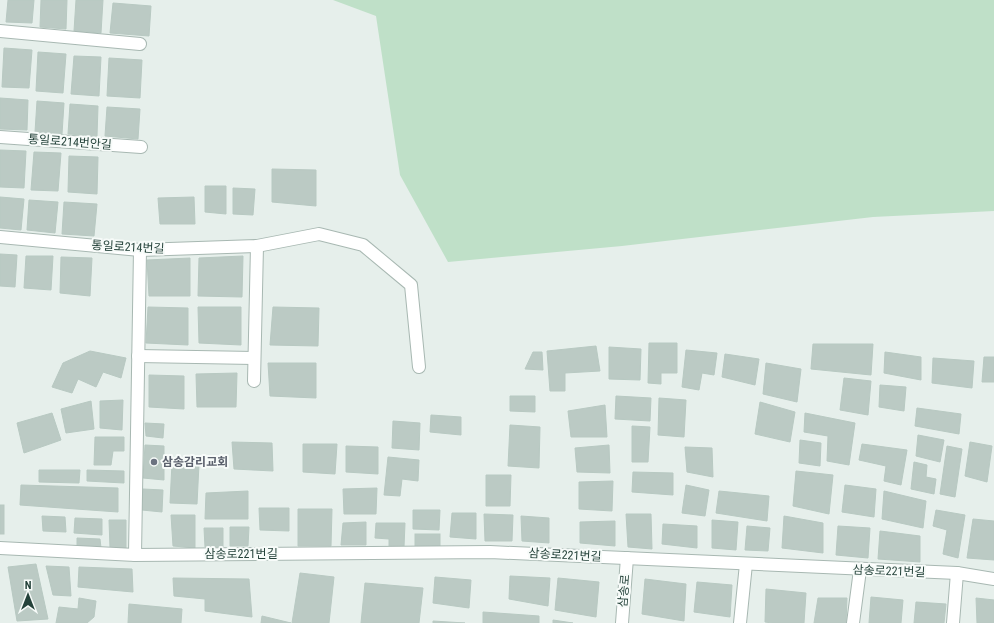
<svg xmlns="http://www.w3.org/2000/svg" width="994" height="623" font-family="'Roboto Condensed','Noto Sans KR',sans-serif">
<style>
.green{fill:#bfe0c8}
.building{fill:#bbcac4;stroke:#b8c9c2}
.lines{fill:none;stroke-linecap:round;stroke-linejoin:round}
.minor-casing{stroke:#a8b8b2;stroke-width:14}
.minor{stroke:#fff;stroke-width:12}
.worship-dot{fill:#6b7280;stroke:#f7fbf9;stroke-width:1.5}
.labels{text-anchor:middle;stroke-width:4;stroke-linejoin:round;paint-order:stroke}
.street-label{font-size:12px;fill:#24423a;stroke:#f7fbf9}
.worship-label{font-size:12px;font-weight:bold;fill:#5b616d;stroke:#f7fbf9;text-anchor:start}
</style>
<rect width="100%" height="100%" fill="#e6efeb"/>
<polygon class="green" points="333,0 994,0 994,211 873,217 622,246 448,262 400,175 376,16"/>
<g class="building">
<polygon points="8,0 34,0 32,23 6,22"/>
<polygon points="41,0 67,0 66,29 40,27"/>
<polygon points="76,0 103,0 101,33 74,31"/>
<polygon points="113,3 151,6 149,36 110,33"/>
<polygon points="4,48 32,50 29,88 2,87"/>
<polygon points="38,52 66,54 63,93 36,91"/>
<polygon points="74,56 101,57 99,96 71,94"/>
<polygon points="109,58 142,60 140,98 107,96"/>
<polygon points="0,98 28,100 27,130 0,129"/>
<polygon points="37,101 64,103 62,134 35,132"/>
<polygon points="70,104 98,106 97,136 68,134"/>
<polygon points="107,107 140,109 138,139 105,136"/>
<polygon points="0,150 26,151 24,188 0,187"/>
<polygon points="34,152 61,153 58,191 31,190"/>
<polygon points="69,156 98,157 97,194 68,192"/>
<polygon points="272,169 316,170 316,206 272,202"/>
<polygon points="205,186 226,186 226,214 205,212"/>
<polygon points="233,188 255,189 253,215 233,214"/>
<polygon points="0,197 24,199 21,230 0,228"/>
<polygon points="194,197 195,224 160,224 158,198"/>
<polygon points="29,200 58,202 55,233 27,230"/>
<polygon points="64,202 97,204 94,236 62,234"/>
<polygon points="0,254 17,255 15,287 0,286"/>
<polygon points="26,256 53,256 51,290 24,288"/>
<polygon points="243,256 242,297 198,296 199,258"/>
<polygon points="61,257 92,258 90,296 60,293"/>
<polygon points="190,258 190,296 149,296 147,260"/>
<polygon points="148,307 188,308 188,345 146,343"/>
<polygon points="198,307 241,307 241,345 199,343"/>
<polygon points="273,307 319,308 318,346 270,345"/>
<polygon points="649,343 677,343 677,373 661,373 661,384 648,383"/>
<polygon points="813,344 873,344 871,375 811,369"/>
<polygon points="596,346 600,371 565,373 565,391 550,391 547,351"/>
<polygon points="609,347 641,349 640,380 609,379"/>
<polygon points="686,350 717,353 714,375 702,373 699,390 682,387"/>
<polygon points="90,351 126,358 121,378 103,372 96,387 78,379 72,393 52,387 63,363"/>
<polygon points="533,352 542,352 543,370 525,369"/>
<polygon points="885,352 921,357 921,380 884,373"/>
<polygon points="725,354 759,359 755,385 722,377"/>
<polygon points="984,357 994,357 994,382 982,382"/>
<polygon points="933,358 974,361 972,388 932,383"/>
<polygon points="268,363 316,363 316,398 270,396"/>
<polygon points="766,363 801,369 797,402 763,394"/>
<polygon points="237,373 236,407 197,407 196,374"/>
<polygon points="149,375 184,376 184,409 149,407"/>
<polygon points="844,378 871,381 868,415 840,410"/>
<polygon points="880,385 906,387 904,411 879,407"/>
<polygon points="510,396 535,396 535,412 510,411"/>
<polygon points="616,396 651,398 650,421 615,419"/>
<polygon points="659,398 686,400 684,437 658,435"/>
<polygon points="123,400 122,430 100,428 100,401"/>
<polygon points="91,401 94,429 66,433 61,409"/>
<polygon points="760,402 795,412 790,442 755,434"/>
<polygon points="605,405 607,437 571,437 568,411"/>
<polygon points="917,408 961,414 959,434 915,426"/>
<polygon points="52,413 61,440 24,453 17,423"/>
<polygon points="805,413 855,423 849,465 827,461 828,436 804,432"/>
<polygon points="431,415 461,417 461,435 430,432"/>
<polygon points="393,421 420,423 419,450 392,448"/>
<polygon points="145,423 164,424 163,438 146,436"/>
<polygon points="510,425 540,427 539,468 508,466"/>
<polygon points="632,426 650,427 648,462 632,462"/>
<polygon points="918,435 944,440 940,462 916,456"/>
<polygon points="95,437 124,437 124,451 113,451 111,465 94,465"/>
<polygon points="800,440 821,443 820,466 799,463"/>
<polygon points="232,442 272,443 273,471 234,469"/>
<polygon points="970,442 992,446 987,482 965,476"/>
<polygon points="303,444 337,444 335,474 303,472"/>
<polygon points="862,444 907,450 901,485 884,481 886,466 859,460"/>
<polygon points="145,445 164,446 164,480 143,478"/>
<polygon points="609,445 610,473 577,472 575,448"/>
<polygon points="346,446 378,447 378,474 346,472"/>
<polygon points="947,446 962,449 955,497 940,494"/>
<polygon points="685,447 712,448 713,477 687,472"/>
<polygon points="388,457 419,460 418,481 402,479 400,496 384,495"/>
<polygon points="914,462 927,465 926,477 936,479 934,494 911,489"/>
<polygon points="172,463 199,464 197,504 170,503"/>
<polygon points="39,470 80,470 79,483 39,482"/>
<polygon points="87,470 124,471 124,483 87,481"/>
<polygon points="796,471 833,475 829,514 793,506"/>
<polygon points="633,472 673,473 673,495 632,492"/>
<polygon points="486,475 511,475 510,506 486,506"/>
<polygon points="613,481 612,511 579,509 579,482"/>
<polygon points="21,485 118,488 118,512 20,505"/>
<polygon points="686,485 709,490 705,516 682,513"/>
<polygon points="845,485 876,489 874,517 842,512"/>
<polygon points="377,488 376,514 344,514 343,489"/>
<polygon points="143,489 163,490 162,512 142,510"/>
<polygon points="248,491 248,519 205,519 206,493"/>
<polygon points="719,491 769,496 767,521 716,513"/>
<polygon points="884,491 926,501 923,528 882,519"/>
<rect x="0" y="505" width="4" height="29"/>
<polygon points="259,508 289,508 289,531 260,530"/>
<polygon points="298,509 332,509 331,546 298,546"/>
<polygon points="413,510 440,510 439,530 413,529"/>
<polygon points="936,510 965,515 958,558 943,554 947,530 933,526"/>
<polygon points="452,513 476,513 476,539 450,537"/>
<polygon points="484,514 513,515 512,541 485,541"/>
<polygon points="626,514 651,514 652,549 628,547"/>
<polygon points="171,515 195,515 195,548 173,546"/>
<polygon points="42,516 65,517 66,532 43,531"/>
<polygon points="521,516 549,518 549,543 522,541"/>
<polygon points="784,516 823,523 823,553 782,548"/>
<polygon points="75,518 102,519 102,535 74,533"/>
<polygon points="973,519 994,521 994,560 967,558"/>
<polygon points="109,520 126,520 126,548 110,548"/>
<polygon points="712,520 738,522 736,550 712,548"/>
<polygon points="615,521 615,546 580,543 580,522"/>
<polygon points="366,522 366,545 341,545 343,523"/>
<polygon points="376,523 405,523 404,547 389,547 389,539 375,538"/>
<polygon points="663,524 697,526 697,548 662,544"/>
<polygon points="747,526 770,528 768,551 745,550"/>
<polygon points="838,526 870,528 868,558 836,555"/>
<polygon points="230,527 249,527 248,546 230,546"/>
<polygon points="204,528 223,528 223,547 205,547"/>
<polygon points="880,531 920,536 920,562 878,559"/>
<rect x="415" y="534" width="25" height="13"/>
<polygon points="77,538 100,539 101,548 77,547"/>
<polygon points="36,564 48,619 17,621 8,567"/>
<polygon points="46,566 69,567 71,596 53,595"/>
<polygon points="79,567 132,569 133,592 78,587"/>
<polygon points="300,573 334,577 329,623 292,623"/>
<polygon points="510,576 550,578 548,606 509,599"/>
<polygon points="435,577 471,580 469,608 433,603"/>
<polygon points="173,578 249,579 252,617 205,611 205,599 174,596"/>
<polygon points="558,578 599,582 596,617 555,610"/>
<polygon points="645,579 686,584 684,621 642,614"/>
<polygon points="697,582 732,585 730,617 694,612"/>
<polygon points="365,583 423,588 419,623 361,623"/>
<polygon points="766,589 806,593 804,623 772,623 765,622"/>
<polygon points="871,597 903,600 901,623 869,623"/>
<polygon points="79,598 96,601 94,617 87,623 56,623 59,607 78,609"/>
<polygon points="818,598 847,598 846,623 814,623"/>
<polygon points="976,598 994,600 994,623 977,623"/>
<polygon points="916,602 946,604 944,623 914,623"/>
<polygon points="129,604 182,609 181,623 128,623"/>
<polygon points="483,612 539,616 539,623 483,623"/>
<polygon points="262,616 291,623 261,623"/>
<polygon points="553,620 573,623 553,623"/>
<polygon points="433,621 465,623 433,623"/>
</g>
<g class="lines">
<g class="minor-casing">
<g id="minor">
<polyline points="0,31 140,44"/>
<polyline points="0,137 141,147"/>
<polyline points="0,237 140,250 257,246 319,234 363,245 411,285 419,367"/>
<polyline points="138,356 254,358"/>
<polyline points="254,381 257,246"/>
<polyline points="0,548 135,555 490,552 957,573 994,579"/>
<polyline points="135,555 140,250"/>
<polyline points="622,623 627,558"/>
<polyline points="740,623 746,564"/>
<polyline points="853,623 860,570"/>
<polyline points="953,623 957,573"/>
</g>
</g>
<use href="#minor" class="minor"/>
</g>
<circle class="worship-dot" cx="154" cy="462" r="4"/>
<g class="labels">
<g class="street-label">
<text transform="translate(70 142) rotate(4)" y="4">통일로214번안길</text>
<text transform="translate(128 247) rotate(3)" y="4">통일로214번길</text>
<text x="241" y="558">삼송로221번길</text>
<text transform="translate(565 555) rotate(3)" y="4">삼송로221번길</text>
<text transform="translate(889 571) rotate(2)" y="4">삼송로221번길</text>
<text transform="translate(624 591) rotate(-85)" y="4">삼송로</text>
</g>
<g class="worship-label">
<text x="162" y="466">삼송감리교회</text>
</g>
</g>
<g transform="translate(28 595)" stroke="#f7fbf9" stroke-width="3" paint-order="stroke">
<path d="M0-3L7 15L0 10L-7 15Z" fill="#24423a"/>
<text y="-6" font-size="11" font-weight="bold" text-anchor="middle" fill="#24423a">N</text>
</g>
</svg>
